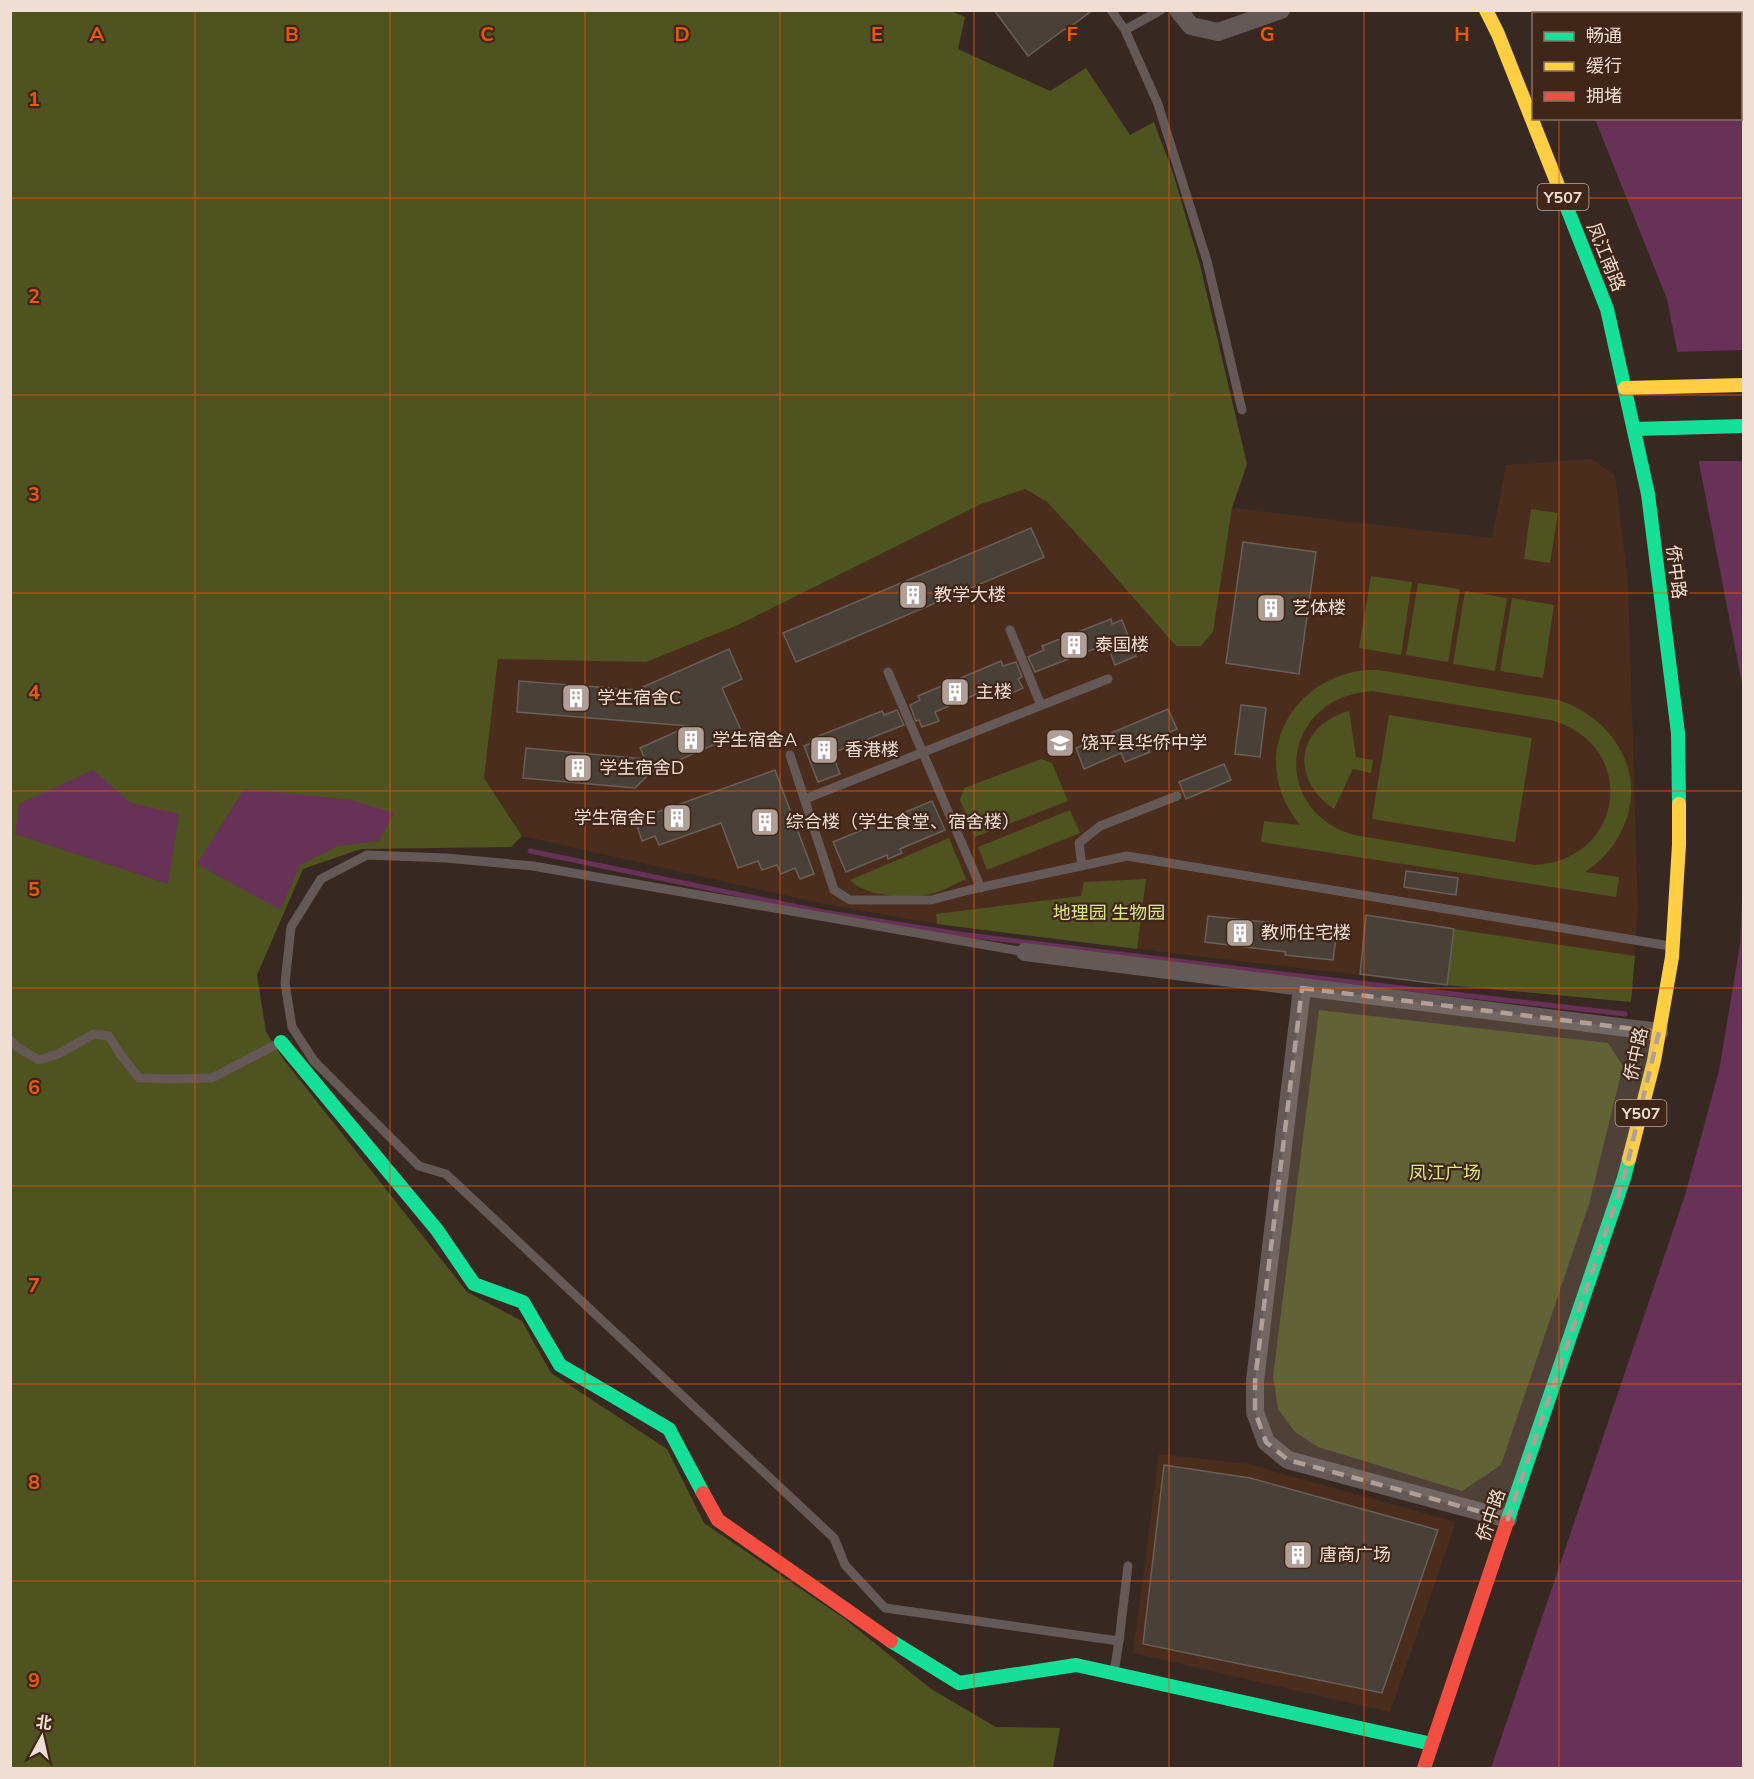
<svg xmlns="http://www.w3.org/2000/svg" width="1754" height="1779" font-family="'Nunito Sans','Noto Sans SC',sans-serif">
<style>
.built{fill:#4b2d1d}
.green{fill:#4e531f;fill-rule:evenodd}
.water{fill:#683157}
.pier{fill:#372921}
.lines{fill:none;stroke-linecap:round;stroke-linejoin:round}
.stream{stroke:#683157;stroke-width:5}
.building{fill:#494037;stroke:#695f56;stroke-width:1.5}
.lane{stroke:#655958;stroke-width:9}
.street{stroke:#655958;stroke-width:18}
.fast{stroke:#16e098;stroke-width:14}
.slow{stroke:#ffcf43;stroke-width:14}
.jam{stroke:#f24e42;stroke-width:14}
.marked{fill:#af9f96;fill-opacity:0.2;stroke:#af9f96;stroke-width:4.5;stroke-dasharray:12 8;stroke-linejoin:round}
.grid{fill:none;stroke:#e8590c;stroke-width:1.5;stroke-opacity:0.55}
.labels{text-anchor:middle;stroke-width:4.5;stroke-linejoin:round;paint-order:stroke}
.shield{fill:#402618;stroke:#bba79c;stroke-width:1.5}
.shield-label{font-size:16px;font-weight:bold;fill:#f0ded5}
.street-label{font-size:18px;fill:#f0ded5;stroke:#402618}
.poi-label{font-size:18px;fill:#f0ded5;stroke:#402618;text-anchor:start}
.park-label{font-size:18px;fill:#dbeb83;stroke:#402618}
.grid-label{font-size:20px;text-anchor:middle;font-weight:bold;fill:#e8590c;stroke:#402618;stroke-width:4.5;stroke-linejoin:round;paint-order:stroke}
</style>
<rect width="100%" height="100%" fill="#372921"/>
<g class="built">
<polygon points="1591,459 1615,475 1628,583 1638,908 1631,1002 1447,985 1197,956 937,924 824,904 522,836 484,778 498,659 646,662 981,504 1025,489 1047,502 1095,554 1176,646 1201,646 1213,632 1232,508 1492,538 1506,465"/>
<polygon points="1159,1454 1248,1464 1456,1522 1390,1712 1133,1653"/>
</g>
<g class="green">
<polygon points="11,11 951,11 965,17 958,49 1050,91 1086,68 1130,135 1154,122 1173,173 1200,265 1247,464 1232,508 1213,632 1201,646 1176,646 1095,554 1047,502 1025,489 981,504 738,625 646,662 498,659 484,778 522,836 511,847 361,849 303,869 257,975 266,1032 284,1060 467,1292 522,1321 551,1373 667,1449 704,1523 845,1619 931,1689 996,1727 1060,1728 1053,1768 11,1768"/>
<polygon points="1531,509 1558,513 1550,563 1524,559"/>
<polygon points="1371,576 1412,582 1401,655 1359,648"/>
<polygon points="1418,583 1460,589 1448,662 1406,655"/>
<polygon points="1465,591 1507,598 1495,671 1453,664"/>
<polygon points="1512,598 1554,605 1543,678 1500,671"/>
<path d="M1365 670H1379L1558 700C1618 719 1652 782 1617 839 1609 853 1598 863 1585 872L1619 877 1616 897 1261 842 1264 821 1300 825C1248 762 1286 680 1365 670ZM1372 691 1550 720C1639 743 1626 860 1535 865L1354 835C1268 810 1281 697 1372 691Z"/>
<path d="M1349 711 1356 757 1373 760 1371 773 1353 769 1334 809C1289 779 1296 726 1349 711Z"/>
<polygon points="1389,715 1532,738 1515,842 1372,819"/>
<polygon points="1041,759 1052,763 1068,801 975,837 960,800 964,788"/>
<polygon points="1070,810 1080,833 987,870 978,847"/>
<path d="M949 838 966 879C955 884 943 891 931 894 909 899 865 897 850 880Z"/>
<polygon points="1146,879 1137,949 937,924 936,914 1081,896 1084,882"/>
<polygon points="1454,929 1635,956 1631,1002 1447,985"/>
<polygon points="1319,1010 1608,1043 1623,1066 1589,1204 1501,1465 1462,1491 1318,1447 1295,1432 1278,1409 1273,1377"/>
</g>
<g class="water">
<polygon points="1544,11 1743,11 1743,731 1742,683 1667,299 1595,119 1740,118 1740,14 1545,14"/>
<polygon points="93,770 131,803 179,814 168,884 15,834 19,804"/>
<polygon points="244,789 351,800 394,813 379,841 337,846 300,865 280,910 197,864"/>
<polygon points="1743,873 1743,1768 1491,1768 1685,1195 1719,1071 1740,945"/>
</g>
<polygon class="pier" points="1743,350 1743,461 1695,461 1674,352"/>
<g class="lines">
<polyline class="stream" points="530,851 823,912 959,934 1274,973 1625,1014"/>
</g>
<g class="building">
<polygon points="994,10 1093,10 1066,30 1065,29 1028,56"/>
<polygon points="1031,528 1044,557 796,662 783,633"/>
<polygon points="1243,542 1316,552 1299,674 1226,663"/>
<polygon points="1111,619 1112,624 1122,620 1136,656 1115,665 1107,644 1035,672 1028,657 1044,650 1042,646"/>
<polygon points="729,649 742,679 722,688 742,732 650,773 635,788 523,778 526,748 645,759 640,748 689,726 517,712 519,681 636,690"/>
<polygon points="1001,661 1003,666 1016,662 1022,677 1018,679 1023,688 1005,696 1000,684 935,712 939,721 922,727 919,720 916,721 910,705 920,700 918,696"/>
<polygon points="1241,705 1266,708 1260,757 1235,754"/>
<polygon points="1168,709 1177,729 1146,742 1150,752 1125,762 1121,753 1084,769 1076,748"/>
<polygon points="897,710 904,725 832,753 840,774 818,782 804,746 811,743 811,739 882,711 884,715"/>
<polygon points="1224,764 1231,780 1186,799 1179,782"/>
<polygon points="775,770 814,874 800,879 795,868 781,874 777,865 762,870 758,861 738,868 721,823 659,845 655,836 642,841 635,820"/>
<polygon points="932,801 945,830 900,849 902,853 888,859 887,855 846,872 833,842"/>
<polygon points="1406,871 1458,878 1456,895 1404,887"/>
<polygon points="1366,915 1454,929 1447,985 1360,974"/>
<polygon points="1208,916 1275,923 1274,931 1336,938 1333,960 1285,955 1286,952 1205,942"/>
<polygon points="1164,1465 1250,1478 1438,1530 1382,1693 1143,1644"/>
</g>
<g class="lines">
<g class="lane">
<polyline points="1111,10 1125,30 1158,104 1207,261 1242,410"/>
<polyline points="1125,30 1161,10"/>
<polyline points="1010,630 1041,705"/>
<polyline points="888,672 981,888"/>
<polyline points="790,755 834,890 850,900 931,900 969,890 1127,856 1670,946"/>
<polyline points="805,799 1108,679"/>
<polyline points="1082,866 1079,843 1100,826 1177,796"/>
<polyline points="1025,952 533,866 446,858 367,855 321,879 291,927 285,983 292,1027 314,1061 419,1166 446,1174 834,1538 845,1565 885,1608 1119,1641 1114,1673"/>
<polyline points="10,1040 17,1047 39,1060 58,1054 94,1034 109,1036 120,1054 139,1078 171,1079 212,1078 281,1042"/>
<polyline points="1119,1641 1128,1566"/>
</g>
<g class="street">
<polyline points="1178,10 1191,26 1218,32 1281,10"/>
<polyline points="1025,952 1659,1032"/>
<polyline points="1302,988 1255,1381 1255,1412 1266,1442 1288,1460 1508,1519"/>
</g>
<g class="fast">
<polyline points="1565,203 1607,309 1648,494 1678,733 1679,804"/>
<polyline points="1634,429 1744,426"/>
<polyline points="281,1042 437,1230 474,1284 523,1302 560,1365 669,1429 703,1493"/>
<polyline points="1507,1522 1624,1178 1629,1159"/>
<polyline points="891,1641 959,1683 1076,1665 1432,1744"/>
</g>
<g class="slow">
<polyline points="1486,10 1498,34 1565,203"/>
<polyline points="1625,388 1744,385"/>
<polyline points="1629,1159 1654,1061 1672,957 1679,845 1679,804"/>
</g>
<g class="jam">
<polyline points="703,1493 718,1520 891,1641"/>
<polyline points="1424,1768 1507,1522"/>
</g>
</g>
<path class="marked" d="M1302 988 1659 1032 1624 1178 1508 1519 1288 1460 1266 1442 1255 1412V1381Z"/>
<path class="grid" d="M195 10V1768M390 10V1768M585 10V1768M780 10V1768M974 10V1768M1169 10V1768M1364 10V1768M1559 10V14M1559 118V1768M10 198H1744M10 395H1744M10 593H1744M10 791H1744M10 988H1744M10 1186H1744M10 1384H1744M10 1581H1744"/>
<defs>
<g id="building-square" transform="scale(1.5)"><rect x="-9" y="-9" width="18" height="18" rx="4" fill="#af9f96" stroke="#402618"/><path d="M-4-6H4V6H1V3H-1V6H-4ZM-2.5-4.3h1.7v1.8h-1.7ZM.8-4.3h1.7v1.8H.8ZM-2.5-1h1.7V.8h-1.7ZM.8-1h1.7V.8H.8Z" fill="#fff"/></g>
<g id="school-square" transform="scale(1.5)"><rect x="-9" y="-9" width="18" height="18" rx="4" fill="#af9f96" stroke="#402618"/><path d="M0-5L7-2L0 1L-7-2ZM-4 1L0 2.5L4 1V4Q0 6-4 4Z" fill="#fff"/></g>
</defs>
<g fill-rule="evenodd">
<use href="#building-square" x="913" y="595"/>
<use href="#building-square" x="1271" y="608"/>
<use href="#building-square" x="1074" y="645"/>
<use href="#building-square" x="955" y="692"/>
<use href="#building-square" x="576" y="698"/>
<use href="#building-square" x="691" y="740"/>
<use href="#school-square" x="1060" y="743"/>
<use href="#building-square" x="824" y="750"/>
<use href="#building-square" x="578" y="768"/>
<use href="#building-square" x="677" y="818"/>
<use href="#building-square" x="765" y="822"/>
<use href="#building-square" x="1240" y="933"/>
<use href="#building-square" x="1298" y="1555"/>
</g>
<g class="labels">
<g class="shield">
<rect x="1537.5" y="184" width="51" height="26" rx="4.5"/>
<rect x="1615.5" y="1100" width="51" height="26" rx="4.5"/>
</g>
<g class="shield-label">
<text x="1563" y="203">Y507</text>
<text x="1641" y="1119">Y507</text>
</g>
<g class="street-label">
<text transform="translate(1606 257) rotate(68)" y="6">凤江南路</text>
<text transform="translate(1676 572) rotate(83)" y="6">侨中路</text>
<text transform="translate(1636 1054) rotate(-78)" y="6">侨中路</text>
<text transform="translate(1491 1515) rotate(-71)" y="6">侨中路</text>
</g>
<g class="poi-label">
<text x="934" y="601">教学大楼</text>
<text x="1292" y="614">艺体楼</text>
<text x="1095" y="651">泰国楼</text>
<text x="976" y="698">主楼</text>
<text x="597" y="704">学生宿舍C</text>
<text x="712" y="746">学生宿舍A</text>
<text x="1081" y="749">饶平县华侨中学</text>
<text x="845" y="756">香港楼</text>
<text x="599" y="774">学生宿舍D</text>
<text x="656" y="824" text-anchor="end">学生宿舍E</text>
<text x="786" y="828">综合楼（学生食堂、宿舍楼）</text>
<text x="1261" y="939">教师住宅楼</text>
<text x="1319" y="1561">唐商广场</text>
</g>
<g class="park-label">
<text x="1109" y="919">地理园 生物园</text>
<text x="1445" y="1179">凤江广场</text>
</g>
</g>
<g class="grid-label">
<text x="97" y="41">A</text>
<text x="292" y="41">B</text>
<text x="487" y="41">C</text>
<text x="682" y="41">D</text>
<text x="877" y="41">E</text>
<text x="1072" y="41">F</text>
<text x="1267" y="41">G</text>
<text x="1462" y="41">H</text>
<text x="34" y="106">1</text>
<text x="34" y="303">2</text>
<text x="34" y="501">3</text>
<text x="34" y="699">4</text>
<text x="34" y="896">5</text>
<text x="34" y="1094">6</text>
<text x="34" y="1292">7</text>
<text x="34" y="1489">8</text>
<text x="34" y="1687">9</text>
</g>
<rect width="1754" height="1779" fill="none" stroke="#f0ded5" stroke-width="24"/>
<rect x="1532" y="12" width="210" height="108" fill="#402618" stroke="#867064" stroke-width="1.5"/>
<rect x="1544" y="32" width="30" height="9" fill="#16e098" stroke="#867064" stroke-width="1.5"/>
<text x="1586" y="42" font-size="18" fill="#f0ded5">畅通</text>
<rect x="1544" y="62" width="30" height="9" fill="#ffcf43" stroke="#867064" stroke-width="1.5"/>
<text x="1586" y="72" font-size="18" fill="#f0ded5">缓行</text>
<rect x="1544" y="92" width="30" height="9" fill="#f24e42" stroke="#867064" stroke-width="1.5"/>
<text x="1586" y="102" font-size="18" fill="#f0ded5">拥堵</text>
<g transform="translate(42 1737) rotate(8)" stroke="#402618" stroke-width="4.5" paint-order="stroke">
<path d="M0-4.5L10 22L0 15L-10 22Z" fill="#f0ded5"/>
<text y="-9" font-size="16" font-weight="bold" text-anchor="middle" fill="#f0ded5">北</text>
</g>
</svg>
